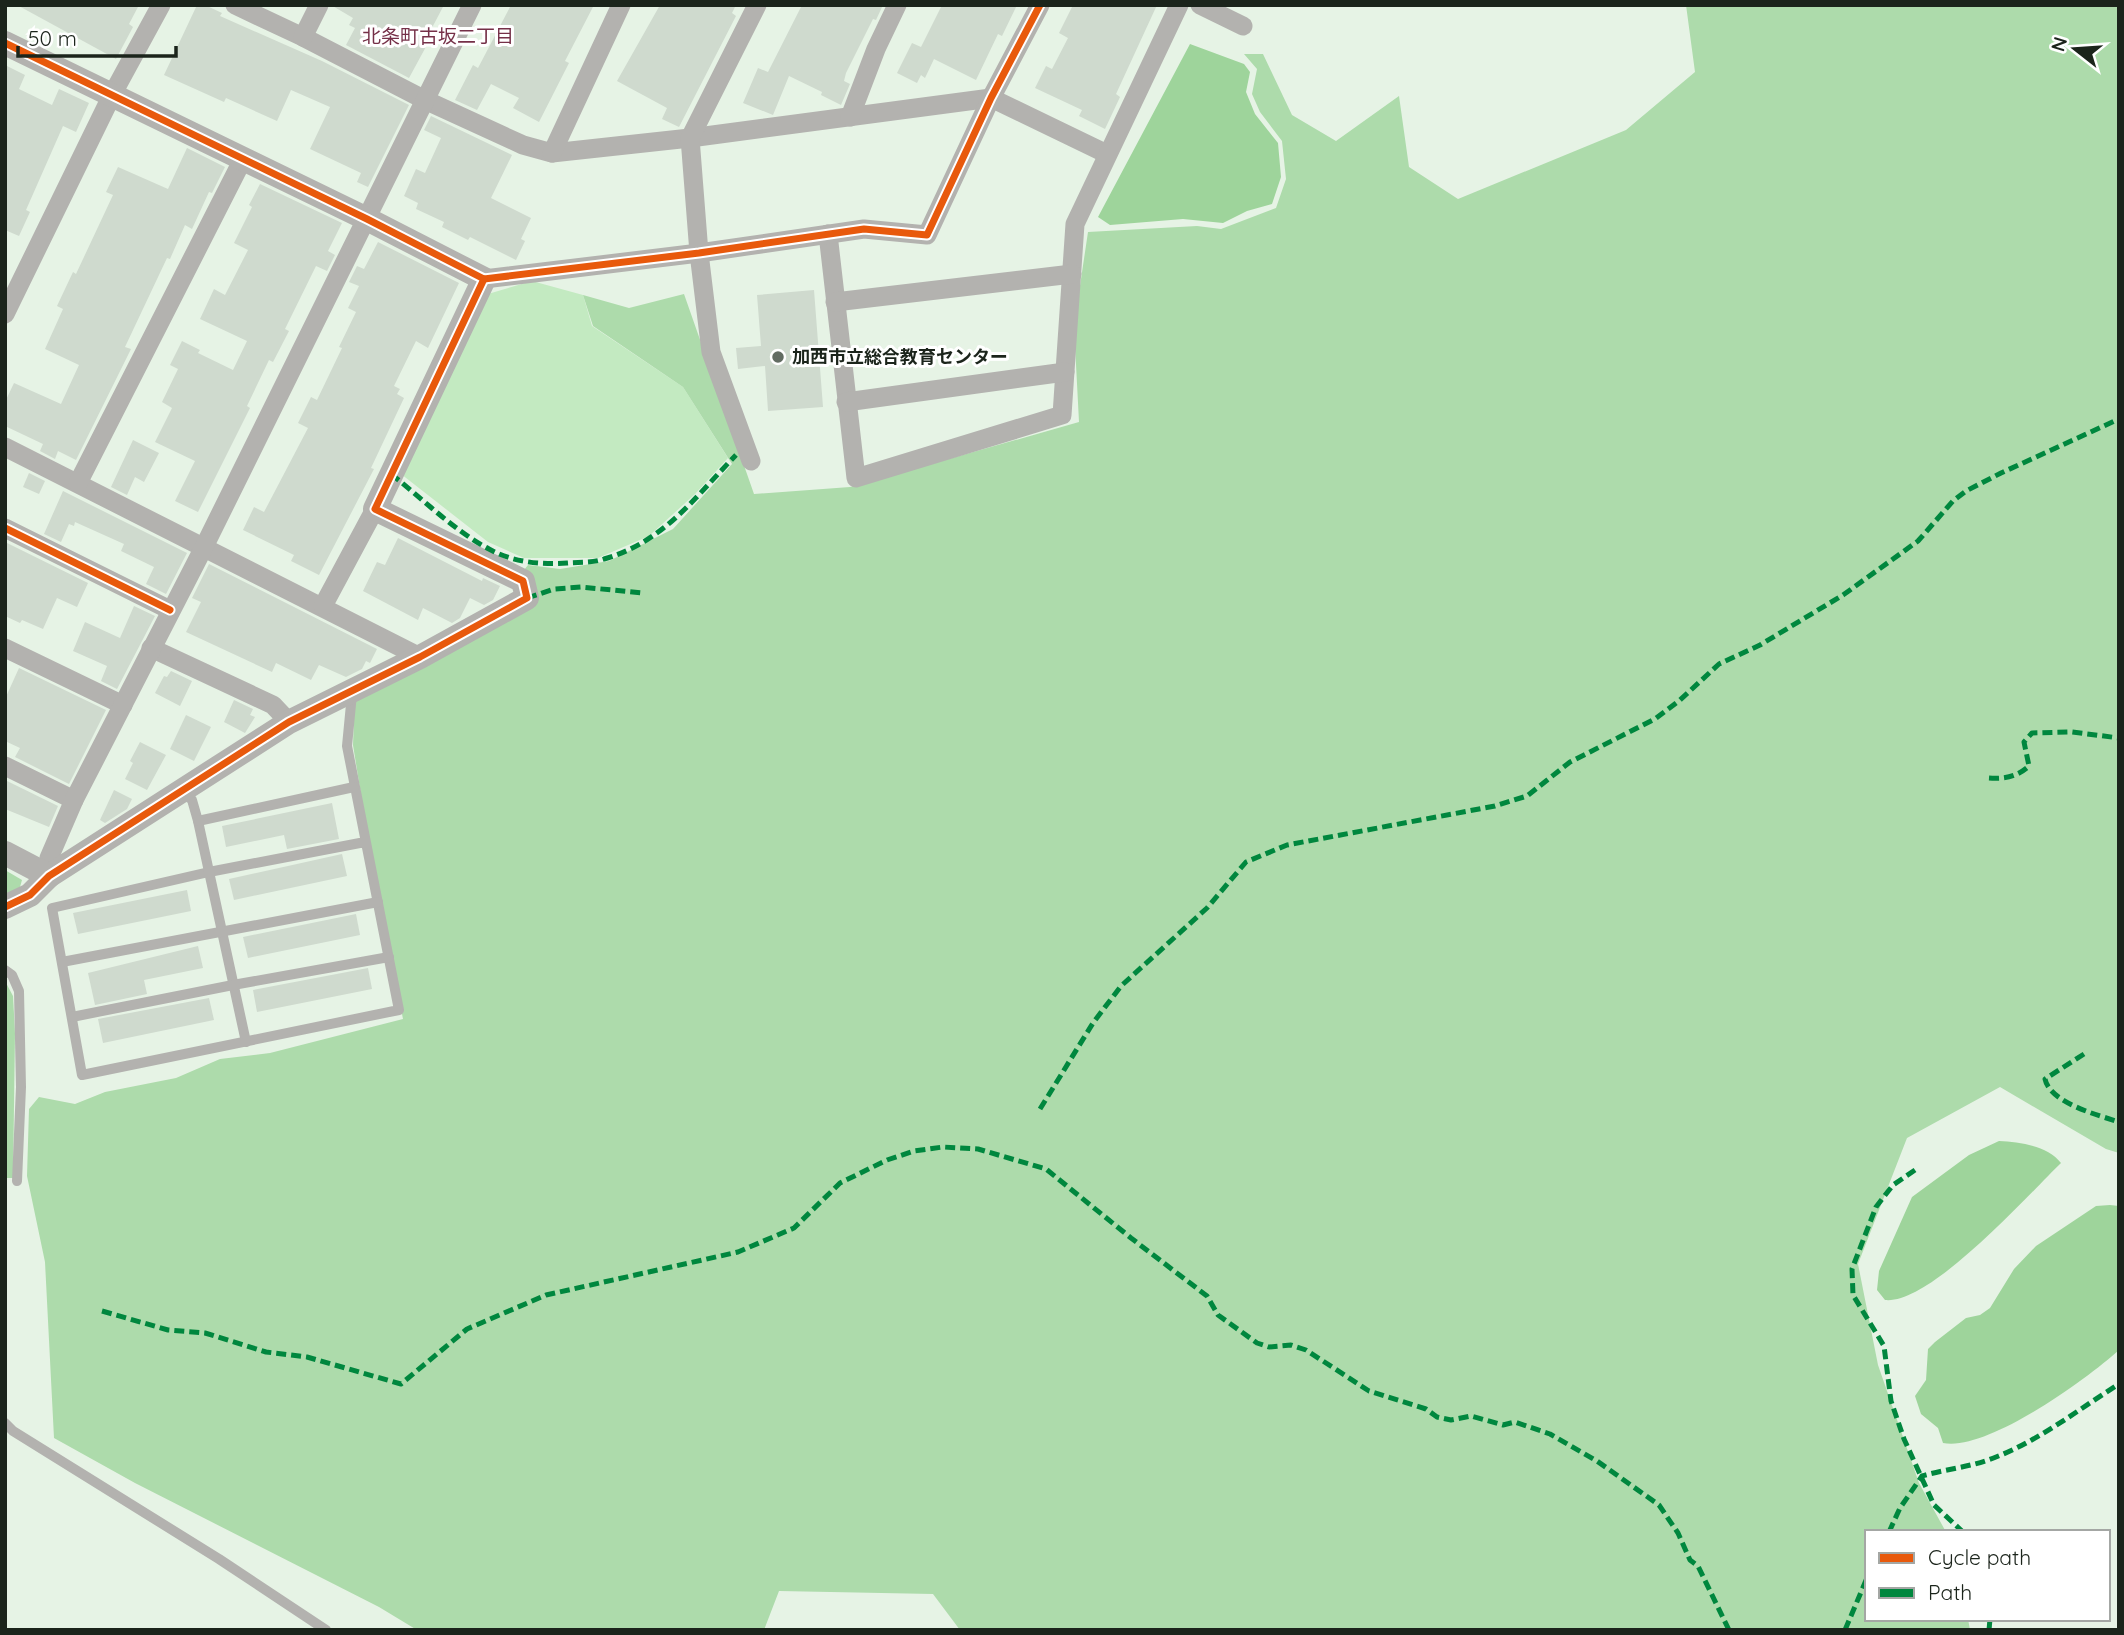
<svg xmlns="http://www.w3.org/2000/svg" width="2124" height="1635" font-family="Quicksand,'Noto Sans JP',sans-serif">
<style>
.green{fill:#c3eac1}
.forest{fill:#addbab}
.water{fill:#9ed49b}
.building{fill:#cfdace}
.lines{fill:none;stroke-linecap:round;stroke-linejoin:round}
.service{stroke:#b3b2af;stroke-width:10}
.minor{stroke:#b3b2af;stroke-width:19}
.tertiary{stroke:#b3b2af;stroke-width:24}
.quiet{stroke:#00873e;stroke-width:5;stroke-dasharray:10 5;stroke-linecap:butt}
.cycleway-casing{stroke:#fff;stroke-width:11}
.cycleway{stroke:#e8590c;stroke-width:7}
.poi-dot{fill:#626c62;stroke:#fff;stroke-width:2.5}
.labels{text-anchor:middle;stroke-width:6;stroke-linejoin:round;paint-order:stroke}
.poi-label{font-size:18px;font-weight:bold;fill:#1b241b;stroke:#fff;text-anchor:start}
.neighbourhood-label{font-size:19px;fill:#753048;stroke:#fff}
</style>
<rect width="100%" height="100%" fill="#e6f3e5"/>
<polygon class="green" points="532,281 583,295 592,326 683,387 728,458 695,494 649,536 598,558 524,558 488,542 401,474 488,294"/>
<g class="forest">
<polygon points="1686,5 2119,5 2119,1153 2106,1149 2000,1087 1907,1138 1858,1264 1878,1365 1919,1483 1946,1532 1867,1532 1867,1619 1968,1619 1970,1630 960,1630 933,1594 779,1591 764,1630 417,1630 379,1607 135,1483 54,1438 45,1262 27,1176 29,1109 39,1097 75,1104 105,1092 176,1078 220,1059 270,1053 403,1019 369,844 353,745 355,692 522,592 524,570 528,565 560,569 609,561 673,529 732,464 683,387 593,326 583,295 629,308 684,294 754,494 850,487 1079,422 1074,326 1088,232 1197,226 1221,229 1276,208 1286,179 1282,141 1260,112 1252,94 1257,69 1244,54 1263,54 1292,115 1336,141 1399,96 1409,167 1458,199 1626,130 1695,72"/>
<polygon points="5,870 22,880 20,887 5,900"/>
<polygon points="5,981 13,996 15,1033 13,1178 5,1178"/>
</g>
<g class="water">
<polygon points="1190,44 1244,64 1250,72 1246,92 1255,114 1278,143 1281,177 1272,204 1247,211 1223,223 1183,219 1110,225 1098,217"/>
<path d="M1999 1141C2020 1142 2048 1146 2061 1163 2028 1195 1930 1305 1885 1300L1877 1290 1879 1271 1912 1197 1969 1155Z"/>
<path d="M2110 1205 2119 1206V1350C2086 1380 1986 1452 1943 1443L1938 1428 1921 1414 1915 1396 1926 1380 1928 1349 1935 1342 1966 1318 1980 1315 1990 1308 2014 1269 2036 1246 2096 1206Z"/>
</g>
<g class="building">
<polygon points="17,5 139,5 129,24 133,27 116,59"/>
<polygon points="197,5 205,5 222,13 220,16 322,61 409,105 368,187 357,182 361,173 310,149 330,107 291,90 277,121 226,98 224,102 164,75"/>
<polygon points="331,5 444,5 425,41 428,43 409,78 346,45 355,28 349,25 353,18"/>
<polygon points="511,5 594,5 565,61 569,63 539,122 513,108 519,98 491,84 477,110 455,100 473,65 478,68"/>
<polygon points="660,5 736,5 732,13 736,16 679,127 662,119 667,108 617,81"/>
<polygon points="802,5 883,5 876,20 873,19 846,73 844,81 850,84 841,105 821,95 822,92 789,76 773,115 743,103 758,68 768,72"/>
<polygon points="942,5 1017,5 1002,36 998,34 976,80 934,59 925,78 921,75 917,83 897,73 912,43 921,47"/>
<polygon points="1073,5 1157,5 1116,94 1120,97 1105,129 1079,116 1082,110 1035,88 1046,66 1052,69 1068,38 1059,33"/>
<polygon points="5,65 25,75 19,89 52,105 59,89 89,103 76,132 63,126 26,210 30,212 19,236 5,230"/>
<polygon points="431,116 512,155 491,198 531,218 521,239 525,241 516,260 470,237 468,240 442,227 444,222 416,209 418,203 404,196 416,169 425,173 441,138 424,130"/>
<polygon points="187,148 225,167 212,193 209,192 192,229 185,225 170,259 167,258 125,347 131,349 76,460 58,451 55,459 40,451 43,444 5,426 5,402 14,383 61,404 79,365 45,349 63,309 57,306 73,272 76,274 113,195 106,192 118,167 168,189"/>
<polygon points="260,184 342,223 328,251 335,255 327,271 316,266 285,329 289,331 273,362 269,360 247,406 250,408 198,512 175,501 195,461 155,442 172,408 162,402 178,369 170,365 182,341 200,350 198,353 233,370 247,341 200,319 214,289 225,295 248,250 234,243 252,207 249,205"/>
<polygon points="378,242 459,283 428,348 416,341 394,386 400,389 397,394 404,398 371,468 374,469 319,575 291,561 294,555 243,530 254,507 264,512 308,428 298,423 311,397 317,400 342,348 339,347 356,312 348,308 359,286 349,282 357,266 364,269"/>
<polygon points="814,290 823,407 768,411 765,366 738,369 736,348 761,346 757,295"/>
<polygon points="133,440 159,453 144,482 135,477 127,495 111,487"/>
<polygon points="29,473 45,481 39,494 23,487"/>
<polygon points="63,491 187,553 166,594 146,584 154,567 121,551 124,544 75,522 74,526 69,524 61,542 44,534"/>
<polygon points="398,538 482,581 483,578 500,586 493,600 484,605 470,598 460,618 452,623 423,608 418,620 363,591 377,562 385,565"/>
<polygon points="5,542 88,583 77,607 57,598 43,629 22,620 20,623 5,616"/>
<polygon points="209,564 377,649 370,663 366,661 362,669 346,677 319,665 311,680 276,663 272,672 186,632 201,602 192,598"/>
<polygon points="134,606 155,616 117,689 101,681 107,666 73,651 85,622 120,638"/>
<polygon points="19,668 106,710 69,784 15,757 20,748 5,741 5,699"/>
<polygon points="171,671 192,681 180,706 155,693 164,676 167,677"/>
<polygon points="234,700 253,709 250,715 255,717 245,733 224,722"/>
<polygon points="186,715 211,727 194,761 170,749"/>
<polygon points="140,742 166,755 147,790 125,779 133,763 130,761"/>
<polygon points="5,780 58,806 49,827 5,809"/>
<polygon points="114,790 132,799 127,809 105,823 100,820"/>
<polygon points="332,803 339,839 287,849 284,835 226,847 222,826"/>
<polygon points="342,854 347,876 234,900 229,879"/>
<polygon points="187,890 191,911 78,934 73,913"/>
<polygon points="356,914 360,935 248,958 243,937"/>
<polygon points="198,946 203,968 144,980 147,994 95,1005 88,973"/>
<polygon points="368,968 372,989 257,1012 253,990"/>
<polygon points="209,998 214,1020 103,1043 98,1019"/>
</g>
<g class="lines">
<g class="service">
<polyline points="352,694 347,746 399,1010 82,1075 52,908 209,872 365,842"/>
<polyline points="182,791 192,800 198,821 246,1042"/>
<polyline points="198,821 354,787"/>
<polyline points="62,962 378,902"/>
<polyline points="5,970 12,975 19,991 21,1087 17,1181"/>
<polyline points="72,1017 233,985 389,957"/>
<polyline points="5,1423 13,1431 219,1559 326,1630"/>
</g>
<g class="minor">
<polyline points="235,5 303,37 425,100 523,145 552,153 690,138 991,98 1107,154"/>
<polyline points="1200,5 1243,26"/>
<polyline points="303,37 319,5"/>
<polyline points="850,117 876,49 897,5"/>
<polyline points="552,153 621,5"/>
<polyline points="828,234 856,478 1062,415 1075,224 1179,5"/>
<polyline points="484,279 699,253 864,229 927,235 991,98 1040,5"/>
<polyline points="835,302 1072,274"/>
<polyline points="5,314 112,95 161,5"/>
<polyline points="846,402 1065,372"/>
<polyline points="5,447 420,657"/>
<polyline points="751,461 711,352 699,253 690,138 757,5"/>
<polyline points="78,483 243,159"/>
<polyline points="5,528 170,610"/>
<polyline points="323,606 375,509"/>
<polyline points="5,648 123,705"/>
<polyline points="151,648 273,705 289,722"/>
<polyline points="5,766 74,800"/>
<polyline points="49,876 49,858 74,800 203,549 472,5"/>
</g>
<g class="tertiary">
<polyline points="5,43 367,219 484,279 375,509 523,581 527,598 420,657 289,722 49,876 30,895 5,907"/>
<polyline points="5,853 49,876"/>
</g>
<g class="quiet">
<path d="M391 474C423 499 453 530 489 549 512 562 540 565 567 563 579 562 592 563 604 559 664 542 695 497 736 455"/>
<polyline points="527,598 554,589 581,587 643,593"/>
<path d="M1989 778C2004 779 2017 777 2029 766L2024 742 2032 733 2072 732 2119 738"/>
<path d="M2084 1054 2045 1079C2050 1103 2098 1115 2119 1122"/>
<polyline points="1040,1109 1093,1023 1121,986 1207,908 1246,862 1287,845 1495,806 1527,796 1570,762 1655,719 1680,700 1719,664 1760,645 1843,595 1918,541 1953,501 1966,491 2001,473 2119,419"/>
<polyline points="1915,1170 1893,1185 1876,1207 1852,1269 1853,1295 1884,1346 1891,1401 1904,1439 1934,1505 1963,1532"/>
<polyline points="102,1311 168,1330 205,1333 266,1352 307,1357 401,1384 467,1329 546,1295 738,1252 794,1228 840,1183 887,1160 914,1151 943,1147 978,1149 1046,1169 1131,1238 1207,1296 1218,1315 1257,1343 1269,1347 1291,1345 1306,1350 1369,1391 1426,1409 1437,1417 1451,1420 1471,1416 1503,1425 1515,1422 1550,1434 1597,1461 1659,1505 1678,1533 1690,1560 1698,1566 1729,1630"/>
<path d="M1889 1532 1900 1508 1922 1476C1946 1469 1972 1467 1996 1457 2040 1440 2079 1409 2119 1384"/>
<polyline points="1845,1630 1867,1578"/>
<polyline points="1989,1630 1990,1619"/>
</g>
<g class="cycleway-casing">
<g id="cycleway">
<polyline points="5,43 367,219 484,279 699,253 864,229 927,235 991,98 1040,5"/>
<polyline points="5,528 170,610"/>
<polyline points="5,907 30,895 49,876 289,722 420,657 527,598 523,581 375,509 484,279"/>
</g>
</g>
<use href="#cycleway" class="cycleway"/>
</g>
<circle class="poi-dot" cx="778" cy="357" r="7"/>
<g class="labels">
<g class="poi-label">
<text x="792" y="363">加西市立総合教育センター</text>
</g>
<g class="neighbourhood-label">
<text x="438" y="43">北条町古坂二丁目</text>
</g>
</g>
<rect width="2124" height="1635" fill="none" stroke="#1b241b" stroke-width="14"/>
<rect x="1865" y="1530" width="245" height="91" fill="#ffffff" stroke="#a4a7a4" stroke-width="2"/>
<rect x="1879" y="1553" width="35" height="10" fill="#e8590c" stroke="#a4a7a4" stroke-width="2"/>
<text x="1928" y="1565" font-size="21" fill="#1b241b">Cycle path</text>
<rect x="1879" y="1588" width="35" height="10" fill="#00873e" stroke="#a4a7a4" stroke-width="2"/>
<text x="1928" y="1600" font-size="21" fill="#1b241b">Path</text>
<g transform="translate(2075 49) rotate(287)" stroke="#ffffff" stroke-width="5" paint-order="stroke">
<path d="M0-5L12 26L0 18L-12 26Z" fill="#1b241b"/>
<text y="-10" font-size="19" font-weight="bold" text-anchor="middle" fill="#1b241b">N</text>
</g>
<path d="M18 46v10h158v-10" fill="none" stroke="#1b241b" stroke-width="3.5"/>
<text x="28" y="46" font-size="21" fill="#1b241b" stroke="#ffffff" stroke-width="5" paint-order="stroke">50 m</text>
</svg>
